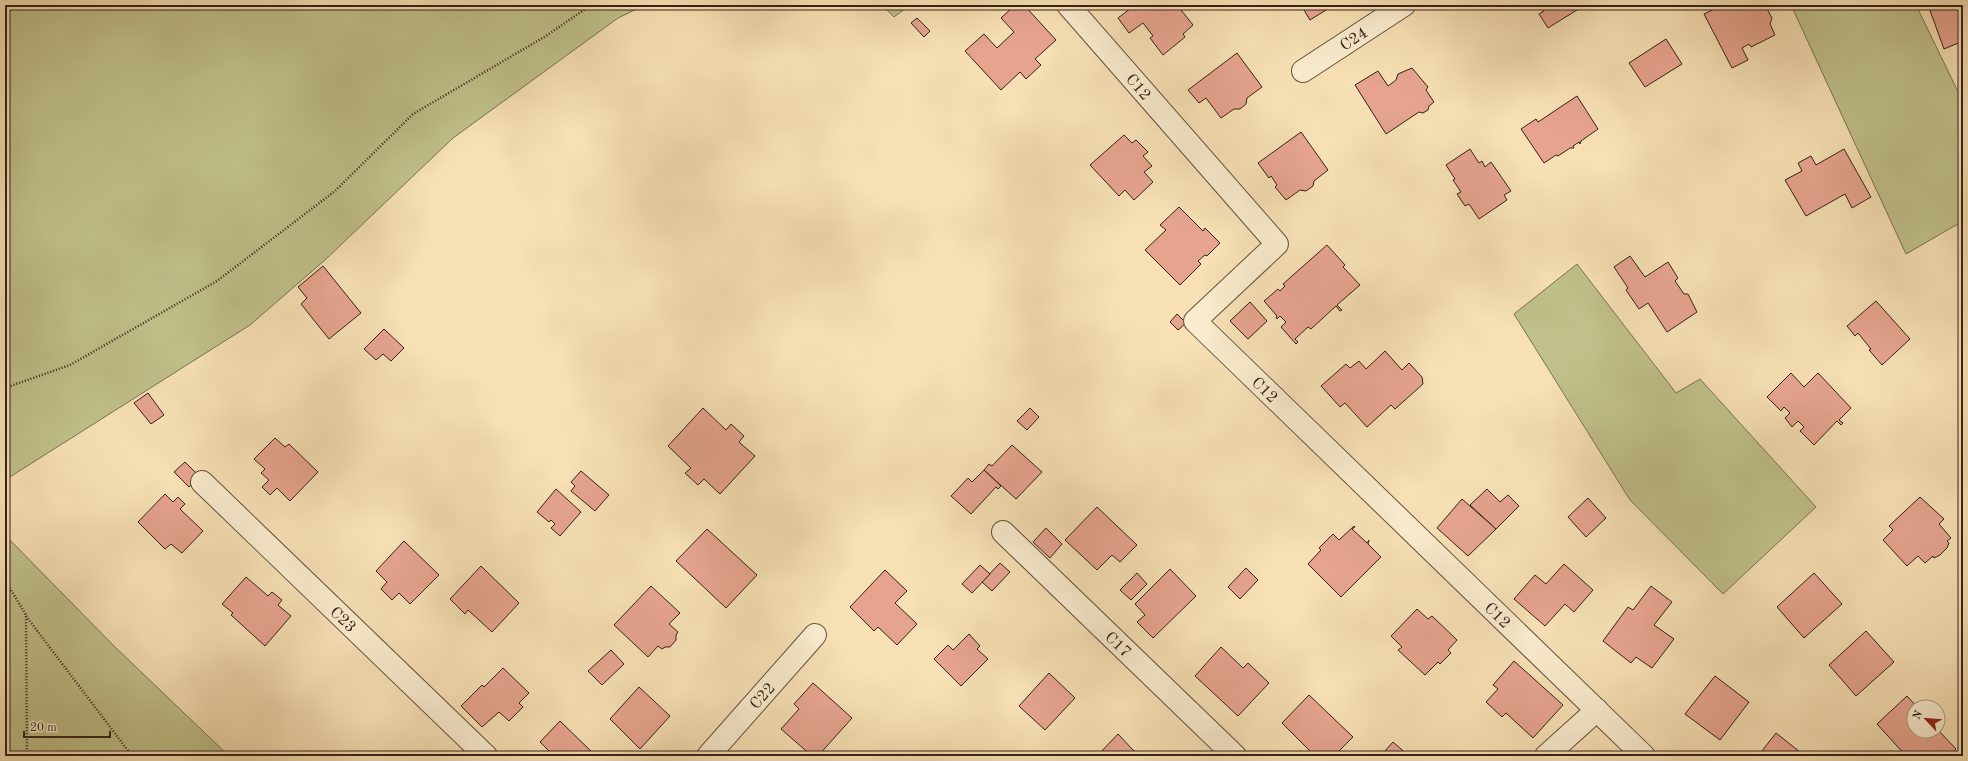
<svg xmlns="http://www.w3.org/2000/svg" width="1968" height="761" font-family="'Old Standard TT',serif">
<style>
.green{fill:#c0c18a;stroke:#7b7150}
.building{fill:#e6a48f;stroke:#362117}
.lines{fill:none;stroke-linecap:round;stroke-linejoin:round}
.minor-casing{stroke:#66513e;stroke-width:24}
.path{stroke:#362117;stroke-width:2.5;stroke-dasharray:1 2;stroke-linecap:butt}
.minor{stroke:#f9ebce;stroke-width:22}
.labels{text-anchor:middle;stroke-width:4;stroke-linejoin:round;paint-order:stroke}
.street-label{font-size:16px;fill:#362117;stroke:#f9ebce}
</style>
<rect width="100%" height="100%" fill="#f6e0b4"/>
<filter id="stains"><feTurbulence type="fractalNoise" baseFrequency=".005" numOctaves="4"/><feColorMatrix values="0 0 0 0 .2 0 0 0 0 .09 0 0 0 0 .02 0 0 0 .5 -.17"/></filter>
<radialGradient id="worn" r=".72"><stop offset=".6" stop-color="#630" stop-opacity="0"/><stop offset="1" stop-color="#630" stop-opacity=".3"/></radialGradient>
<g class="green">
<polygon points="5,5 645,5 618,18 453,138 325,260 250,325 5,480"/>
<polygon points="882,5 910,5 894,17"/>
<polygon points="1791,5 1916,5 1963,102 1963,221 1906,254"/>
<polygon points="1577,264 1676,393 1700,379 1816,507 1723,594 1630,500 1514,314"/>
<polygon points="5,535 115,647 229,756 5,756"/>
</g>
<g class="building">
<polygon points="1015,5 1024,5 1056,40 1035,59 1041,65 1026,79 1020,72 1001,90 965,51 984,34 997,48 1014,32 1001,18"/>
<polygon points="1135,5 1177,5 1193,25 1183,34 1185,37 1163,55 1150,38 1153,36 1143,23 1129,33 1118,18"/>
<polygon points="1301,5 1334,5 1310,20"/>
<polygon points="1540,5 1585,5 1548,28 1539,14 1544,11"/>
<polygon points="1723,5 1732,5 1734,7 1738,5 1760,5 1761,7 1767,9 1772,18 1770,24 1775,35 1751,47 1749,44 1742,48 1748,60 1732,68 1704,14"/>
<polygon points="1928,5 1963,5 1963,41 1944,49"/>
<polygon points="917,18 930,31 924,37 911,23"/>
<polygon points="1666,39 1682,64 1645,87 1629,63"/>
<polygon points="1237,53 1262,87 1247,98 1246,104 1240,109 1234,109 1221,118 1206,98 1199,103 1188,90"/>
<polygon points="1412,68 1428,87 1426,90 1434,102 1429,106 1428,110 1423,113 1419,112 1386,134 1355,85 1378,71 1388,86 1396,80 1398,74"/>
<polygon points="1577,96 1598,129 1581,141 1580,144 1579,142 1573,146 1574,148 1570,148 1558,156 1556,155 1544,163 1521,129 1536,119 1538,122"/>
<polygon points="1301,132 1328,170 1314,181 1313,186 1306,191 1300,190 1286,200 1275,187 1277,185 1271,176 1269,178 1258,163"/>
<polygon points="1124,135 1132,143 1136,140 1148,152 1143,156 1152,166 1144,172 1153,182 1134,200 1125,190 1119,196 1090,165"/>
<polygon points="1470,149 1479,163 1482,161 1485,167 1491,162 1511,191 1504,195 1507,200 1479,219 1469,204 1465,206 1457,194 1461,192 1453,180 1455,179 1446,165"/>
<polygon points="1844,149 1871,197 1852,208 1845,194 1806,216 1785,180 1802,171 1798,163 1811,156 1816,165"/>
<polygon points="1179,207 1203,231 1205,228 1220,243 1207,256 1205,255 1198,261 1201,264 1180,285 1145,250 1166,230 1160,225"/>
<polygon points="1327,245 1345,265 1343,267 1360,285 1337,305 1342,310 1340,311 1336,306 1311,329 1308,327 1295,339 1298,342 1296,344 1281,327 1286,322 1280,316 1277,319 1276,317 1277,316 1264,301 1278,289 1280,291 1285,286 1283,284"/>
<polygon points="1630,256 1645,277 1668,262 1678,278 1675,281 1684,294 1688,294 1697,312 1667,332 1648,303 1639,309 1626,290 1628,288 1614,267"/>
<polygon points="323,266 361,313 329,339 301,304 307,298 298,287"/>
<polygon points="1876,301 1910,339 1882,365 1869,350 1871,349 1858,333 1855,336 1847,326"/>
<polygon points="1250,302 1267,321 1248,339 1230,321"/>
<polygon points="1177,314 1186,323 1178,330 1170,322"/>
<polygon points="384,329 404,348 391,361 383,354 376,360 364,349"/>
<polygon points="1385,351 1402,370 1409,363 1422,377 1423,384 1395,409 1391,405 1367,427 1345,403 1340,407 1321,386 1346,364 1350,368 1359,361 1366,369"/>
<polygon points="1791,373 1804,387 1818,373 1851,408 1839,420 1843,423 1841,425 1837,421 1814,445 1800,431 1804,427 1798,421 1792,427 1785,418 1790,413 1784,407 1781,411 1767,397"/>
<polygon points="148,393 164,415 151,424 134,403"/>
<polygon points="703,408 726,430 731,424 744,436 739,442 755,456 720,494 704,479 698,485 685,473 691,468 668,446"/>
<polygon points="1030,408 1039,417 1027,430 1017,421"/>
<polygon points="275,438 285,447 289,444 318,472 290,501 277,488 270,495 262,487 269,480 261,473 265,469 254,459"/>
<polygon points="1012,445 1042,472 1016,499 984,470 989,464 992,466"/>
<polygon points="185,462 200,477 189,487 174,472"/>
<polygon points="984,470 1001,486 998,489 996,487 971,514 951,496 968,478 972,482"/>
<polygon points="581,471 609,495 595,511 571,491 575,486 571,482"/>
<polygon points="556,489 581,512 560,536 551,528 555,524 551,520 549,522 537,512"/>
<polygon points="1487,489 1500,502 1508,495 1519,506 1496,529 1470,505"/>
<polygon points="165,494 173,502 178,497 185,504 180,509 203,531 182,553 171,544 165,549 138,522"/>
<polygon points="1920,497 1944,519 1939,524 1951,538 1947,541 1949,543 1947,548 1940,555 1934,558 1933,556 1925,563 1918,556 1907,566 1883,540 1893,530 1889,526"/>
<polygon points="1588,498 1606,518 1586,537 1568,517"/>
<polygon points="1462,499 1496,529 1468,556 1437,528"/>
<polygon points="1097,507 1137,545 1120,562 1112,555 1097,570 1065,540"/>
<polygon points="1354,526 1355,527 1352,529 1367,543 1369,540 1368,544 1381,557 1341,597 1308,564 1321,550 1319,548 1333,534 1339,540"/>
<polygon points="1046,528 1062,544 1050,558 1033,542"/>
<polygon points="707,529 757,575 726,608 676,561"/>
<polygon points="404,541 439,575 410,604 399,593 392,600 381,589 387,582 376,571"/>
<polygon points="1000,563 1010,572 992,591 982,582"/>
<polygon points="1564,564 1593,590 1574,612 1565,604 1545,626 1514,599 1535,575 1546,584"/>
<polygon points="980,565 990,574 972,593 962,584"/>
<polygon points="481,566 519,603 492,632 468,610 465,614 450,599"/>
<polygon points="1246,568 1258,580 1240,599 1228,587"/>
<polygon points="1170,569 1196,596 1153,638 1137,622 1145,615 1135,604"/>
<polygon points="885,570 907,591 895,603 917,624 897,645 878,627 874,631 850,607"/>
<polygon points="1137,573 1147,584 1131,600 1120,590"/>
<polygon points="1814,573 1842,604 1804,638 1777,607"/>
<polygon points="246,577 268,596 272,592 282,600 278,605 291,616 265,646 231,615 233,613 222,604"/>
<polygon points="651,586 680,613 669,624 678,632 676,635 676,640 670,647 665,647 662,649 658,646 648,657 614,625"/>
<polygon points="1651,586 1672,602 1654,625 1674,639 1652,668 1636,657 1631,663 1603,641 1628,607 1633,610"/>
<polygon points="1417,609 1428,619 1432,616 1457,640 1448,650 1451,653 1440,664 1438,662 1425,675 1398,650 1402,647 1391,636"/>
<polygon points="1866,631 1894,662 1856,696 1829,665"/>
<polygon points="969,634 980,646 977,649 988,659 961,686 934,659 948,645 953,650"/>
<polygon points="1221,647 1243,668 1248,663 1269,683 1238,716 1195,676"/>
<polygon points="611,650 624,664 602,685 588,671"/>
<polygon points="1514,661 1563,705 1533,738 1506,713 1502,717 1486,702 1498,689 1493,685"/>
<polygon points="503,668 529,693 519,703 523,707 509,721 499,712 482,727 461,706 482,685 484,687"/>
<polygon points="1049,673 1075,698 1045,730 1019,706"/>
<polygon points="1715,676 1749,702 1720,740 1685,714"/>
<polygon points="813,683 852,718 818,756 812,756 781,729 799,709 794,704"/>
<polygon points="639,687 670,716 640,749 610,719"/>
<polygon points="1309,695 1353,737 1334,756 1315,756 1282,723"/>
<polygon points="1907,696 1917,707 1914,707 1914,731 1938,730 1956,749 1949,756 1906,756 1877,724"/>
<polygon points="560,721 596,756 550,756 552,754 540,742"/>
<polygon points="1776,733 1805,756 1758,756"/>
<polygon points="1118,734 1133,750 1142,756 1097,756"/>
<polygon points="1393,742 1409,756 1388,756 1384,752"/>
</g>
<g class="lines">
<g class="minor-casing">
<g id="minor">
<path id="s1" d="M1068 5 1277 244 1195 321 1644 756"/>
<path id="s2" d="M1303 71 1404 5"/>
<path id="s3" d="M202 482 486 756"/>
<path id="s4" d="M1003 532 1235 756"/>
<path id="s5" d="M708 756 815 635"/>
<polyline points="1546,756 1597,710"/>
</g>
</g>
<g class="path">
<polyline points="5,388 70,365 217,281 335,191 413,114 546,36 591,5"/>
<polyline points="5,580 26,615 27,756"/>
<polyline points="26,616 132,756"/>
</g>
<use href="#minor" class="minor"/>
</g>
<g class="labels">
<g class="street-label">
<text dy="6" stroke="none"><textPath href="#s2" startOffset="60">C24</textPath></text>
<text dy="6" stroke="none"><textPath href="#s1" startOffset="108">C12</textPath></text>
<text dy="6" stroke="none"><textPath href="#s1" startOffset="528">C12</textPath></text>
<text dy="6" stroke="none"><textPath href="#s1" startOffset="852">C12</textPath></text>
<text dy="6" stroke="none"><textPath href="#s3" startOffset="197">C23</textPath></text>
<text dy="6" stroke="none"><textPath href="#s4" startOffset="161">C17</textPath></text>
<text dy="6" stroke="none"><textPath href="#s5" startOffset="81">C22</textPath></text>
</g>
</g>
<rect width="1968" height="761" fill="none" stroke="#f6e0b4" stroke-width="20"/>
<rect x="6" y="6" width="1956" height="749" fill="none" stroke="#362117" stroke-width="2"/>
<rect x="10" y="10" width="1948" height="741" fill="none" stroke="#362117"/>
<g transform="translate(1926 719) rotate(296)"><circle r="19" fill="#f9ebce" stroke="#ab9a85"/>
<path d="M0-3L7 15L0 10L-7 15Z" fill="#8f2418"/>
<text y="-6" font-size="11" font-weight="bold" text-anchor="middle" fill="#362117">N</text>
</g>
<path d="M24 731v6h86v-6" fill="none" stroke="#362117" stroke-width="2"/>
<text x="30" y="731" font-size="12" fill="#362117" stroke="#f9ebce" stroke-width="3" paint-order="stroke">20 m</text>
<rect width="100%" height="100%" filter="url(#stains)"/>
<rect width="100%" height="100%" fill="url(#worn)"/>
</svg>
